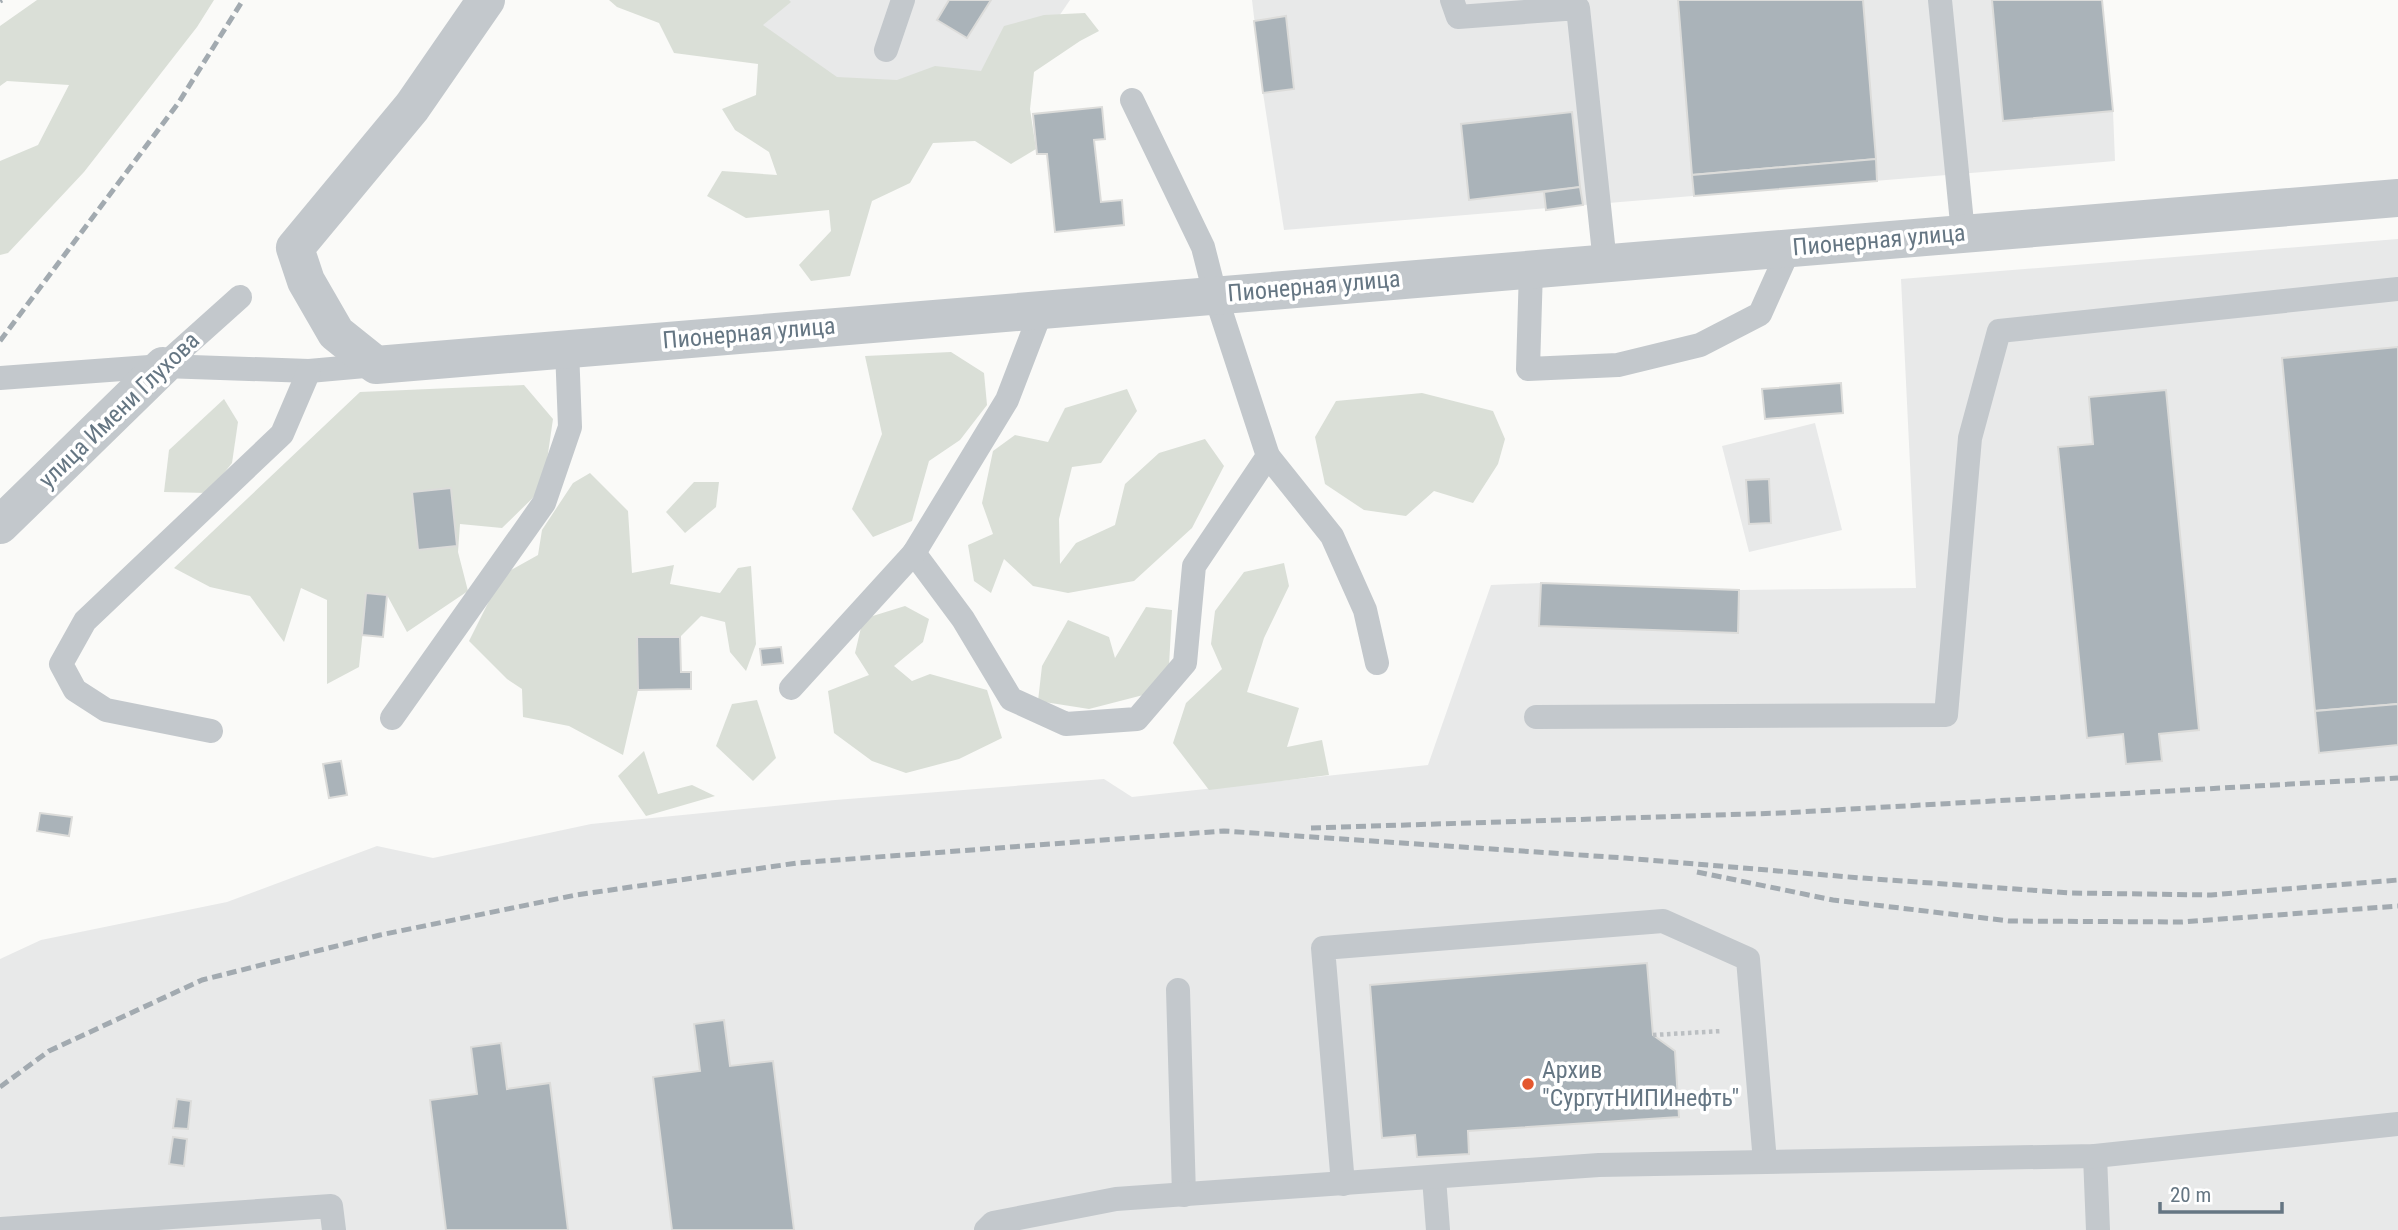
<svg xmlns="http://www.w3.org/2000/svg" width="2398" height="1230" font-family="'Roboto Condensed',sans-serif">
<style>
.built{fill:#e8e9e9}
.green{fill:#dadfd7}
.building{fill:#aab3b9;stroke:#dcdcda;stroke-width:2}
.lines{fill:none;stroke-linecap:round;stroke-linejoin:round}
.path{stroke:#bbbfc2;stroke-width:4.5;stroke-dasharray:3.5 3.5;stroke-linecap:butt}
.service{stroke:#c3c8cc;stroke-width:24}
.minor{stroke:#c3c8cc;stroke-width:38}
.rail{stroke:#a2aab0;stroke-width:5;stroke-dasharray:10 5;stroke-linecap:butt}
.poi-dot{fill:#e4572e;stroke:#fff;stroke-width:2.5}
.labels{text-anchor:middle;stroke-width:7;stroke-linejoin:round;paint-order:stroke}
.street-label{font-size:24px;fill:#657683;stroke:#fff}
.poi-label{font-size:24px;fill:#657683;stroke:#fff;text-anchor:start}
</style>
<rect width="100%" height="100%" fill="#fafaf8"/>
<g class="built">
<polygon points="737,0 1070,0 982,129 725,38"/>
<polygon points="1252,0 2102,0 2113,111 2115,161 1284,230 1263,93"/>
<polygon points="2398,239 2398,1230 0,1230 0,959 41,940 227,902 377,846 433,858 591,824 835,800 1104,779 1132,797 1428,765 1491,585 1541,583 1739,590 1916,588 1901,279"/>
<polygon points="1815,423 1842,530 1749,552 1722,446"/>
</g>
<g class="green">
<polygon points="37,0 214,0 197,27 84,172 8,253 0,255 0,161 38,145 69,85 7,81 0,86 0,26"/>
<polygon points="609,0 789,0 791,2 763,25 837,77 897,80 935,66 981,71 1004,26 1044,15 1085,13 1099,31 1080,41 1034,72 1030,109 1036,149 1011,164 975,141 933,143 910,183 872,201 850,276 811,281 799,265 831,231 829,210 746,218 707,196 722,171 777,175 769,152 735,130 722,109 756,95 758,64 674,53 659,23 617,7"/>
<polygon points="951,352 984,373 987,405 960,440 929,461 912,521 873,537 852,509 882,434 865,356"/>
<polygon points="524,385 553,419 543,488 502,528 460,524 458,552 468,591 407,632 387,595 367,594 359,667 327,684 327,600 301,588 284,642 250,596 210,587 174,568 360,392"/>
<polygon points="1127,389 1137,411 1101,463 1072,467 1059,519 1060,564 1076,543 1115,525 1125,484 1159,453 1205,439 1224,466 1192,528 1134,581 1068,593 1033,586 1004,559 991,593 974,581 968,545 993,534 982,503 993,451 1015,435 1048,442 1065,408"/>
<polygon points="1422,393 1493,411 1505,439 1498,464 1473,503 1434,491 1406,516 1364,510 1325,484 1315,437 1336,401"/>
<polygon points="224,399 238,422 232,463 208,493 164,492 169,450"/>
<polygon points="590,473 628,511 632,573 674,565 670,584 720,593 738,568 751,566 756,644 746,671 730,652 725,622 701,616 680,637 637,637 638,690 623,755 569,726 523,717 522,689 507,679 469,641 502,575 538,555 542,530 573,483"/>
<polygon points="694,482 719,482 716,507 685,533 666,512"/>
<polygon points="1284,563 1289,586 1264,638 1247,692 1299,708 1287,747 1322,740 1329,775 1209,790 1173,743 1186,703 1222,669 1211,644 1215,611 1244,572"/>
<polygon points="905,606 929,619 923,642 894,666 912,681 930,674 987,690 1002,738 959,759 906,773 872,761 834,733 828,691 869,675 855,653 863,619"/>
<polygon points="1146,607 1172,610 1169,666 1151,693 1089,709 1038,701 1042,666 1068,620 1109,637 1115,658"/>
<polygon points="757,700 776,758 753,781 716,746 732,704"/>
<polygon points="644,751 658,794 692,785 715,796 646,816 618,776"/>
</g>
<g class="building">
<polygon points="949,0 991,0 967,38 937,20"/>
<polygon points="1678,0 1863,0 1876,159 1692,175"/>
<polygon points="1992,0 2102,0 2113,111 2003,121"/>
<polygon points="1286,16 1294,89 1263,93 1254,21"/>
<polygon points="1102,107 1105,139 1094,140 1101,202 1122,200 1124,225 1055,232 1047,154 1037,154 1033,114"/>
<polygon points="1572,112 1580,187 1469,200 1461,124"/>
<polygon points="1876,159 1877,181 1694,196 1692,175"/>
<polygon points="1580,187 1583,205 1546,210 1544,192"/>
<polygon points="2398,347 2398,704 2315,711 2282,358"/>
<polygon points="1841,383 1843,413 1765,419 1762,389"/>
<polygon points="2166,390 2199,730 2159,734 2162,761 2126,764 2123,734 2087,738 2058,447 2093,444 2089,397"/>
<polygon points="1769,479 1771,523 1749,524 1746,480"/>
<polygon points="451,488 457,546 418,550 412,492"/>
<polygon points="1541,583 1739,590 1738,633 1539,626"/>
<polygon points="366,593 387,595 383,637 362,635"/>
<polygon points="637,637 680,637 681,672 691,672 691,689 638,690"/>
<polygon points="781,647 783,663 762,665 760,649"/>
<polygon points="2398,704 2398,745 2319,753 2315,711"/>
<polygon points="341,761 347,795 329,798 323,764"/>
<polygon points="40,813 72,817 69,836 37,831"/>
<polygon points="1647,963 1653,1035 1675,1051 1679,1117 1468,1131 1469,1154 1417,1157 1415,1135 1382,1138 1370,985"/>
<polygon points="724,1020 730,1066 773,1061 794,1230 672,1230 653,1077 700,1071 694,1024"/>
<polygon points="501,1043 507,1089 550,1083 568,1230 446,1230 430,1100 477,1094 471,1047"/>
<polygon points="177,1099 191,1101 188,1129 173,1128"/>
<polygon points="173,1137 187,1139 184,1166 169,1164"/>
</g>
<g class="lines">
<polyline class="path" points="1653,1035 1722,1031"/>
<g class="service">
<polyline points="1452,0 1458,17 1578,8 1605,263"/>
<polyline points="1940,0 1963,233"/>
<polyline points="886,50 903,0"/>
<polyline points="1531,269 1528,369 1618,365 1700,345 1760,314 1790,247"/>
<polyline points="163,366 240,297"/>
<polyline points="0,378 163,366 309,371 376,365"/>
<polyline points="1268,456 1332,536 1365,610 1377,663"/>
<polyline points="914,553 963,619 1011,699 1066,724 1137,719 1185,663 1194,566 1268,456 1215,294 1203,247 1132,100"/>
<polyline points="791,688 914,553 1007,400 1042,309"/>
<polyline points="1536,717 1946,715 1970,438 1999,331 2398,289"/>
<polyline points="392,718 544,503 570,427 567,349"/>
<polyline points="211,731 106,710 75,690 61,664 85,621 282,434 309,371"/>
<polyline points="1178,990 1184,1195"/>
<polyline points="2095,1156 2098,1230"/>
<polyline points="1434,1178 1438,1230"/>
<polyline points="1343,1184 1323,948 1663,921 1748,959 1765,1162"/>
<polyline points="0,1229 331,1206 334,1230"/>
<polyline points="986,1230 993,1223 1116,1199 1599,1165 2095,1156 2398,1124"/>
</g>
<g class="minor">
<polyline points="486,0 412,107 295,248 306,281 336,333 376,365 2398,198"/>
<polyline points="0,525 163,366"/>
</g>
<g class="rail">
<polyline points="0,1 2,0"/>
<polyline points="0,341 179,102 243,0"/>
<polyline points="1311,828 1781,813 2398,778"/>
<polyline points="1697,872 1833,900 2009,921 2182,922 2398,906"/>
<polyline points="0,1087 49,1051 202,980 380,935 576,895 797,863 1224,831 1625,858 1861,878 2071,893 2211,895 2398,880"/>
</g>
</g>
<circle class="poi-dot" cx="1528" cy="1084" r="7"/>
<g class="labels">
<g class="street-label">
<text transform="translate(1879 240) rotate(-5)" y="8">Пионерная улица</text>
<text transform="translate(1314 286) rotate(-5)" y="8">Пионерная улица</text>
<text transform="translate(749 333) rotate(-5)" y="8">Пионерная улица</text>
<text transform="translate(119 410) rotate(-44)" y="8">улица Имени Глухова</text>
</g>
<g class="poi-label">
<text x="1542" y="1078">Архив<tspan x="1542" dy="28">"СургутНИПИнефть"</tspan></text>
</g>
</g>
<path d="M2160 1202v10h122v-10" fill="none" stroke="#657683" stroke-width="3.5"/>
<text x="2170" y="1202" font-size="21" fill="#657683" stroke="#ffffff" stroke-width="5" paint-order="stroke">20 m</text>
</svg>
